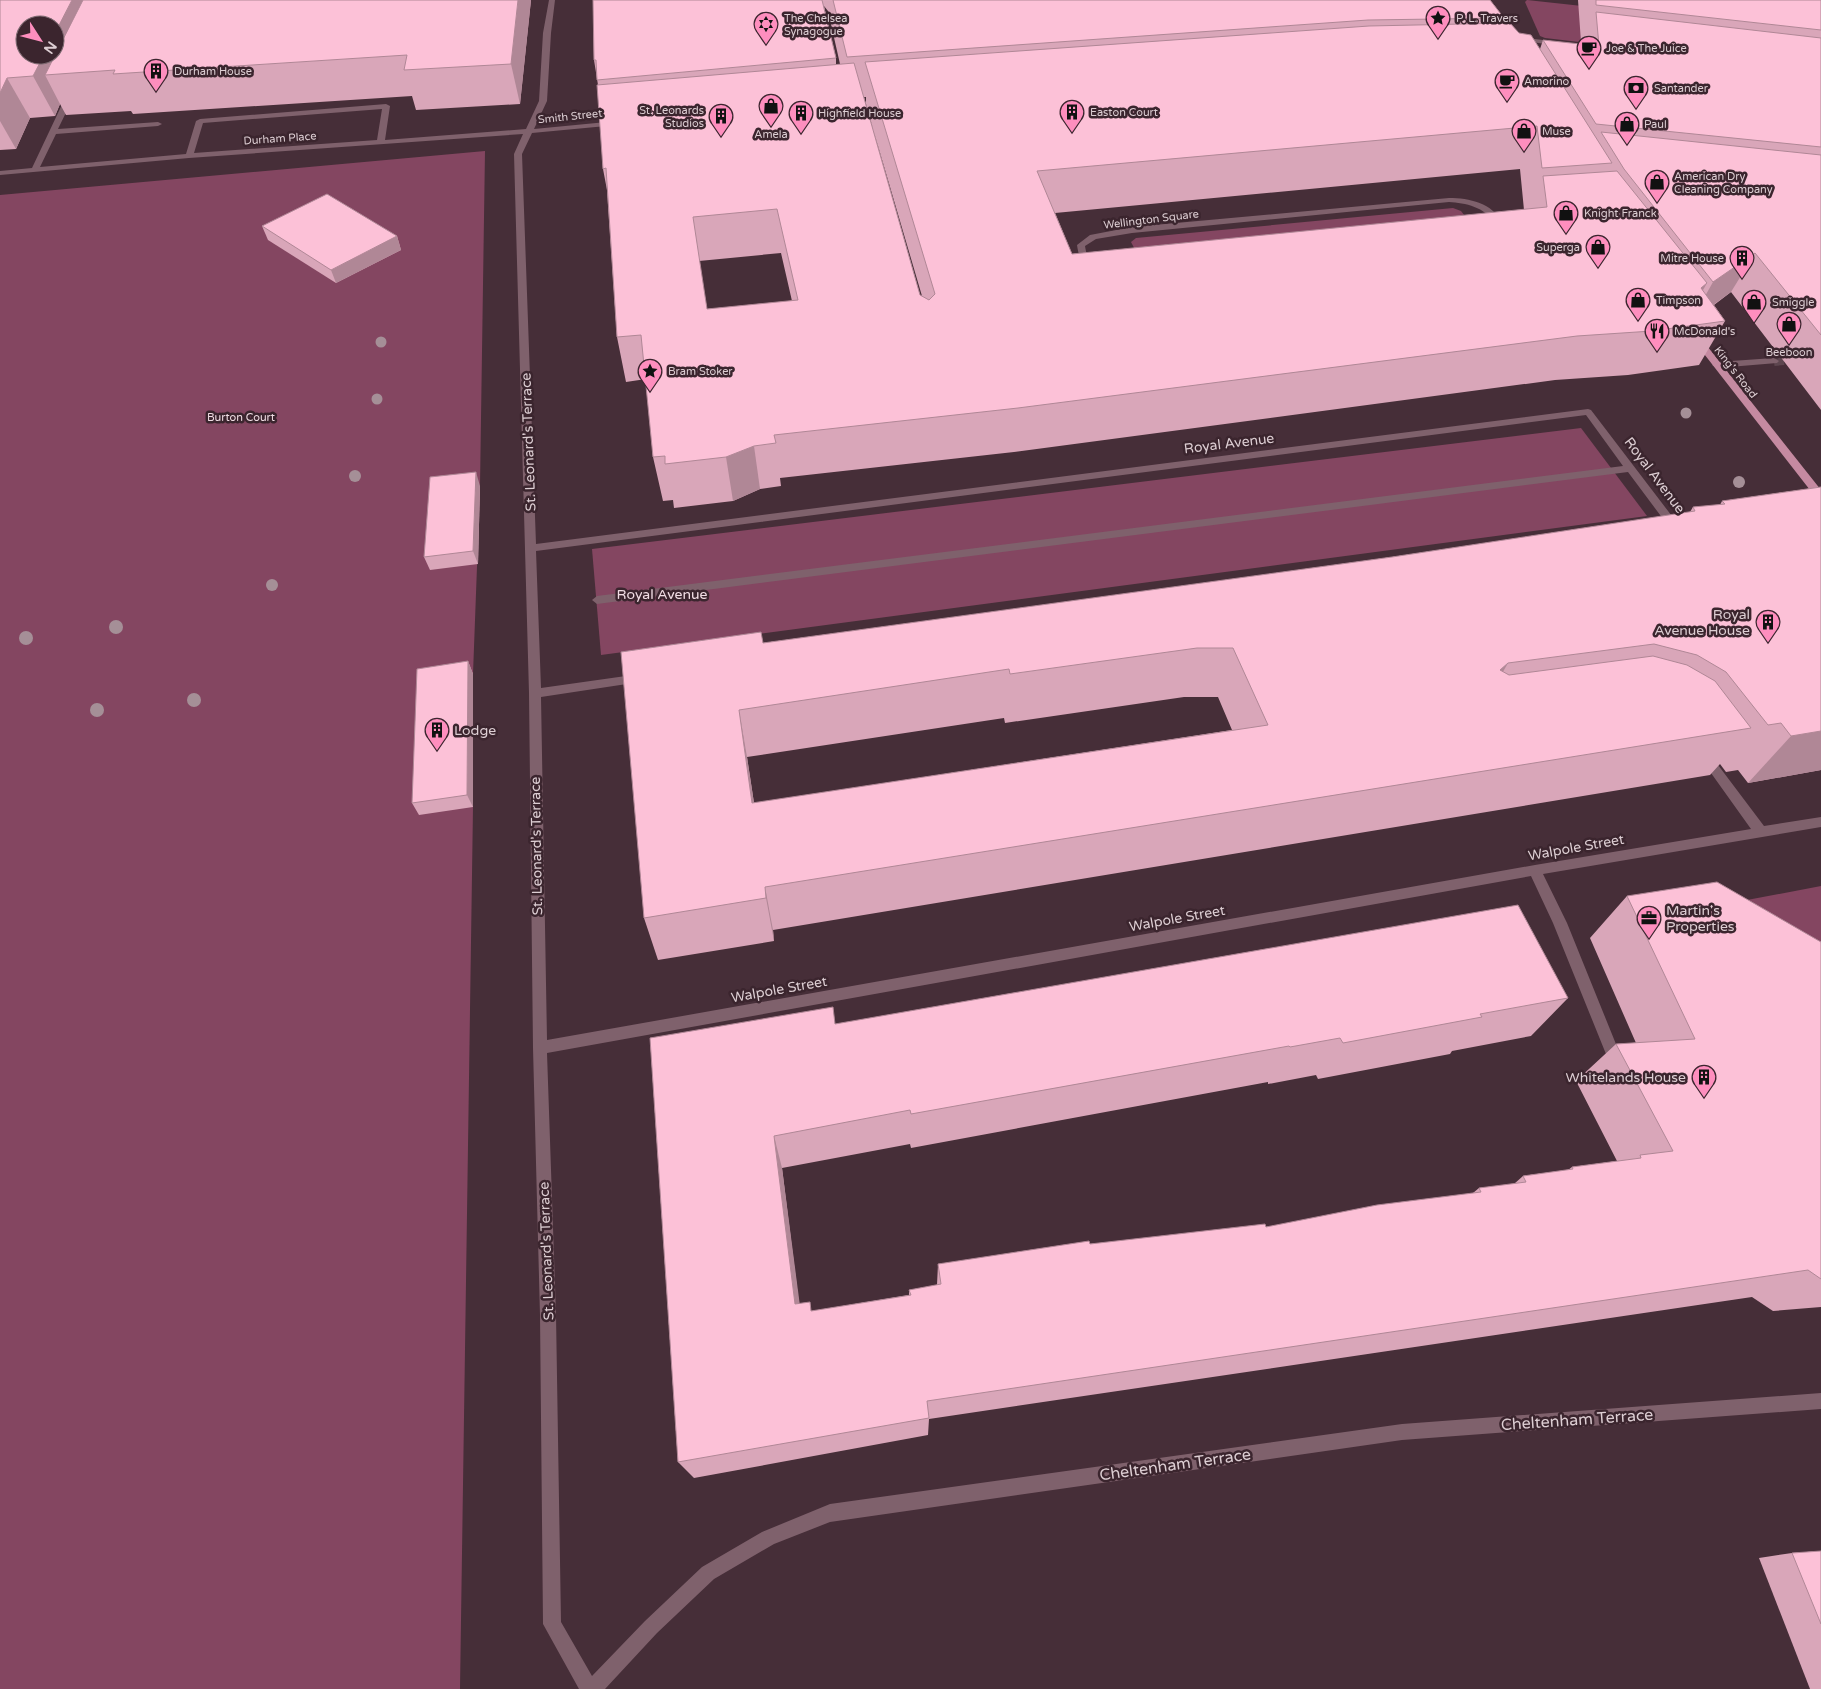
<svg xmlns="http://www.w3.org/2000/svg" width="1821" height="1689" font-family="'Varela Round',sans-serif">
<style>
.green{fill:#844661}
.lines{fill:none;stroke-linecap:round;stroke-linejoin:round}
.minor-tunnel{stroke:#5d464f;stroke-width:10;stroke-dasharray:10 5;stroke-linecap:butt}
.minor{fill:#7f616c;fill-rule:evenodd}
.major{fill:#c58aa1;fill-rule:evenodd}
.tree{fill:#a58f97}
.wall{fill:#d9a6b9;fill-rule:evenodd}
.shaded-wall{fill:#b08796}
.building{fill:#fcc1d7;stroke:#b08796;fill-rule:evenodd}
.labels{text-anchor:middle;stroke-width:5;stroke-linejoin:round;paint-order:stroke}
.far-poi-label{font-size:11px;fill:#ddced3;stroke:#3b252e;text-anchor:start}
.far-street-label{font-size:11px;fill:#ddced3;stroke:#3b252e}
.far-park-label{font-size:11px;fill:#f2dee5;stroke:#3b252e}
.street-label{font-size:14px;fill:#ddced3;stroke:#3b252e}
.park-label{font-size:14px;fill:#f2dee5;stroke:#3b252e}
.poi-label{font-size:14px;fill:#ddced3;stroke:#3b252e;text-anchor:end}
.near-street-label{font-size:16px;fill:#ddced3;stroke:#3b252e}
</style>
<rect width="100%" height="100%" fill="#462e38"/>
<g class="green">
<polygon points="1527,0 1821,32 1821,70 1545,38 1540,36 1525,2"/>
<polygon points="485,151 480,486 473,674 473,807 460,1689 0,1689 0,195"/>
<polygon points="1453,208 1461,211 1475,229 1141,261 1131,242 1136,238"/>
<polygon points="1581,428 1647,516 601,655 592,549"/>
<polygon points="1821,886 1821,1012 1689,911"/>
</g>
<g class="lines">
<polyline class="minor-tunnel" points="1774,361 1821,356"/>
<g class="minor">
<path d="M549 0H555L551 33 547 101 534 129 617 121 621 123 617 125 532 133 522 154 536 544 1588 409 1591 410 1681 528 1676 532 1672 531 1628 472 597 604 592 600 597 596 1623 466 1586 415 536 551 541 688 640 674 646 678 640 682 541 697 547 1040 1535 865 1751 829 1701 759 1699 756 1701 753H1709L1764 826 1821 817V827L1543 874 1567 923 1622 1059 1620 1064 1615 1065 1610 1064 1608 1059 1553 923 1531 876 547 1053 556 1315 561 1622 592 1676 645 1621 702 1567 762 1532 830 1504 1402 1424 1821 1393V1409L1402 1440 830 1522 774 1544 714 1579 657 1633 605 1689H579L543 1624 540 1315 533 1048 529 693 514 154 523 134 189 158 0 175V171L32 168 66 96 70 94 74 96 58 129 158 122 162 124 158 126 56 134 40 167 186 154 196 121 200 119 386 104 390 106 385 140 526 129 539 101 543 33ZM382 109 377 140 194 153 203 123Z"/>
<polygon points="1518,37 1560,42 1564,44 1560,46 1516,40 1516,38"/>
<path d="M1449 198C1469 198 1493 203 1502 223 1502 237 1489 243 1477 247L1127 277C1100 277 1081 275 1077 245L1090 235 1132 227ZM1449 202C1465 203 1486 207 1493 223L1492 232 1476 242 1127 272C1104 272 1089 272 1085 246L1096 239 1132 233Z"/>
<polygon points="1774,358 1779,361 1777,363 1717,368 1712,365 1717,362"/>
</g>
<polygon class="major" points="1697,336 1700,337 1821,490 1821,500 1817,499 1694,341 1692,339"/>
</g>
<g class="tree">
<circle cx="381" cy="342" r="5.5"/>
<circle cx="377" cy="399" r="5.5"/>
<circle cx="1686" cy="413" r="5.5"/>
<circle cx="355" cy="476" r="6"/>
<circle cx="1739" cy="482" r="6"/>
<circle cx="272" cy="585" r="6"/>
<circle cx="116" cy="627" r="7"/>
<circle cx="26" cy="638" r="7"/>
<circle cx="194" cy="700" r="7"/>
<circle cx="97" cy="710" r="7"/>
</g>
<g class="wall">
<polygon points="0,0 531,0 520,104 416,110 412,96 133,114 131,111 66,115 60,104 55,116 30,118 16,149 0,150"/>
<path d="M593 0H1490L1504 18 1502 23 1519 33 1540 49 1543 40 1583 45 1584 43 1581 42 1578 0H1821V410L1731 292 1714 305 1725 321 1699 365 1628 375 1555 380 1014 452 780 478 781 486 760 489 733 501 674 508 673 500 663 501 653 457 646 379 626 382 617 337 607 190 603 169 598 85 594 60ZM824 6 828 11 840 64H836V58ZM864 97H866V105L922 296 920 295ZM1520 169 1524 210 1072 254 1055 213ZM781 253 792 301 707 309 699 261Z"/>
<polygon points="262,226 397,236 401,250 336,283 268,240"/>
<polygon points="480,486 478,564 430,570 424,557"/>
<path d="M1821 487V770L1748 783 1738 770 1726 772 1720 764 1710 775 773 930 774 941 658 960 644 918 763 643 1392 557 1690 512 1693 507 1720 505 1722 501ZM1184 697H1218L1232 730 754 803 747 757 1004 718 1005 723Z"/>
<polygon points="468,661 473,674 473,807 419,815 412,803"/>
<polygon points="1627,896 1821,942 1821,1307 1773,1311 1752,1297 929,1419 928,1435 694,1478 678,1462 650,1038 835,1024 1568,998 1531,1036 1452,1051 1450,1054 1318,1079 1316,1075 1268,1084 1268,1082 911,1148 910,1144 782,1168 799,1304 812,1311 909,1295 909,1290 937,1285 938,1264 1090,1244 1266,1227 1473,1193 1479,1188 1514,1184 1523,1176 1568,1170 1572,1167 1617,1161 1576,1081 1616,1044 1636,1043 1590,938"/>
<polygon points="1821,1551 1821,1689 1810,1689 1759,1558 1792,1553"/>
</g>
<g class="shaded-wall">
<polygon points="72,0 103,0 45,75 60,104 55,116 33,76 44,55 55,55 55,33"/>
<polygon points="518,0 531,0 520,104 511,64"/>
<polygon points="7,78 30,118 16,149 0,121 0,93"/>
<polygon points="397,236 401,250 336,283 331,270"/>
<polygon points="1755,253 1731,292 1691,321 1713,282"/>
<polygon points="1707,283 1682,327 1701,288"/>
<polygon points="754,446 760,489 733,501 726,457"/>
<polygon points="476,472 480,486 478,564 473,551"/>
<polygon points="468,661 473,674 473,807 467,795"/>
<polygon points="1508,663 1480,712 1500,670"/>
<polygon points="739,710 747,757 761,849 752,803"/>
<polygon points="1821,731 1821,770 1748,783 1791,736"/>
<polygon points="765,887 773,930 774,941 766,898"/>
<polygon points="774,1136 782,1168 803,1329 795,1304"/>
</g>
<g class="building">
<polygon points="0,0 72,0 55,33 55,25 25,25 25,55 44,55 33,76 7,78 0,93"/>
<polygon points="83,0 518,0 511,64 404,70 407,55 113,74 115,70 45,75"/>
<polygon points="593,0 822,0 836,58 597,80 596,60 594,60"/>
<polygon points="833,0 1490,0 1504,18 1368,20 847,57"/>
<polygon points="1596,0 1821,0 1821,30 1596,5"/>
<polygon points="1596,12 1821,38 1821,147 1596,124 1543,40 1599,46"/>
<path d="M1510 23 1519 33 1531 35 1612 163 1542 168 1537 126 1037 171 1072 254 1547 207 1543 176 1617 171 1707 283 1701 288 1725 321 1652 331 1577 336 1018 408 774 435 776 443 754 446 726 457 665 464V456L653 457 641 335 617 337 606 168 603 169 597 85 854 63 920 295 929 300 935 294 865 62 1369 26ZM777 209 798 300 707 309 693 217Z"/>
<polygon points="1601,132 1821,155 1821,335 1755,253 1713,282 1624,169"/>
<polygon points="327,194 397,236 331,270 262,226"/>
<polygon points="476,472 473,551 424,557 430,477"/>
<path d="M1821 487V731L1791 736 1781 723 1768 725 1726 672 1697 655 1654 644 1508 663 1500 670 1509 675 1653 656 1687 665 1715 681 1751 728 765 887 766 898 644 918 621 652 761 632 763 643 1392 557 1695 511 1693 507 1725 504 1722 501ZM1197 648H1233L1268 725 752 803 739 710 1009 669 1010 674Z"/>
<polygon points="468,661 467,795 412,803 417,669"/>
<polygon points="1717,882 1821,942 1821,1279 1808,1270 927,1401 929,1418 678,1462 650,1038 833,1007 835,1024 1518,905 1568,998 1480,1014 1482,1017 1343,1043 1340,1038 1290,1047 1289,1046 911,1114 910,1110 774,1136 795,1304 810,1302 811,1311 911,1295 909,1290 941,1284 938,1264 1089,1241 1090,1244 1265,1224 1266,1227 1377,1205 1481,1192 1479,1188 1526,1182 1523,1176 1573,1169 1572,1167 1641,1158 1640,1155 1673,1151 1616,1044 1695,1039 1627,896"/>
<polygon points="1821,1551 1821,1624 1792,1553"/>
</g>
<defs>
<g id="sight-pin" transform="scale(1.25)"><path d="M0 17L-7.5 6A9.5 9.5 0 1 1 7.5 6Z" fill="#fe8ebe" stroke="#3b252e"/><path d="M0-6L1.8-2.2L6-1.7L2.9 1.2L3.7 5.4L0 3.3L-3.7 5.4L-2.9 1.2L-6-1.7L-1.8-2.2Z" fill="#111"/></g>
<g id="synagogue-pin" transform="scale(1.25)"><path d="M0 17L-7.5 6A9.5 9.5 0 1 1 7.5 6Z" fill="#fe8ebe" stroke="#3b252e"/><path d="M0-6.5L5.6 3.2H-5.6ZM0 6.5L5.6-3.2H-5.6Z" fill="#111"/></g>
<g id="cafe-pin" transform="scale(1.25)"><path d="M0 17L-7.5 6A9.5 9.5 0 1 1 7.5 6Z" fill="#fe8ebe" stroke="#3b252e"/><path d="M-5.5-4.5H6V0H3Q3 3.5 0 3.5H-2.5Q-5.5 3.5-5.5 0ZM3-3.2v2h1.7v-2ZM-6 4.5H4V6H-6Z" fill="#111"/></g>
<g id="building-pin" transform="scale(1.25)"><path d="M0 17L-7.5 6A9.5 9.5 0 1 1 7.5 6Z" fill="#fe8ebe" stroke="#3b252e"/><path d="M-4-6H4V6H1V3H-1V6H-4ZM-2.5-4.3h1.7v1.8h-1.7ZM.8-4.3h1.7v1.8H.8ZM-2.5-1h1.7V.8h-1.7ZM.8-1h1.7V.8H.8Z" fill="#111"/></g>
<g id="bank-pin" transform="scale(1.25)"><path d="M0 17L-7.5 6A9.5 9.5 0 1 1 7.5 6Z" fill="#fe8ebe" stroke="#3b252e"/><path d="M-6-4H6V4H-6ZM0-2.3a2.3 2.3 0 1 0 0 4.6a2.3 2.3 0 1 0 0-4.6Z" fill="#111"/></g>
<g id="shop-pin" transform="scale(1.25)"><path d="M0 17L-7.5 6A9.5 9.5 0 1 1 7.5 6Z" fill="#fe8ebe" stroke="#3b252e"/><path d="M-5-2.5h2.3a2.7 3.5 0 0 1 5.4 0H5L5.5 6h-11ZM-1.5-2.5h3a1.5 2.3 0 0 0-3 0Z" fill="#111"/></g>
<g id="restaurant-pin" transform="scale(1.25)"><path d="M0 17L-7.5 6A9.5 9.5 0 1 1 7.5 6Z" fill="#fe8ebe" stroke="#3b252e"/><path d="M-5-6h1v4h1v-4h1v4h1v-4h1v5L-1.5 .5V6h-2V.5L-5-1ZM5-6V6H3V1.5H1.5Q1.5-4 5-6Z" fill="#111"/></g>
<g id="office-pin" transform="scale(1.25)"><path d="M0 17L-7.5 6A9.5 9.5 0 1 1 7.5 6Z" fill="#fe8ebe" stroke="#3b252e"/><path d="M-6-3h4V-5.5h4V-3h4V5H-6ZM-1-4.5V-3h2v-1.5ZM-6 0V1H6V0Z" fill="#111"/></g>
</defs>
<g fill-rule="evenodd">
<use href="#sight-pin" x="1438" y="18"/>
<use href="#synagogue-pin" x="766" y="24"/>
<use href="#cafe-pin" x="1589" y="48"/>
<use href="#building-pin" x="156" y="71"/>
<use href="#cafe-pin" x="1507" y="81"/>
<use href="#bank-pin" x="1636" y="88"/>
<use href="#shop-pin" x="771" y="106"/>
<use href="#building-pin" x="1072" y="112"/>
<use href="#building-pin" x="801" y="113"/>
<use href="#building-pin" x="721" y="116"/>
<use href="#shop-pin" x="1627" y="124"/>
<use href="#shop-pin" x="1524" y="131"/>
<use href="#shop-pin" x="1657" y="182"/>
<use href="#shop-pin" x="1566" y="213"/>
<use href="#shop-pin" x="1598" y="247"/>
<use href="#building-pin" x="1742" y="258"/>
<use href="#shop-pin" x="1638" y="300"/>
<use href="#shop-pin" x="1754" y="302"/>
<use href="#shop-pin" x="1789" y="324"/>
<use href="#restaurant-pin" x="1657" y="331"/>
<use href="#sight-pin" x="650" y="371"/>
<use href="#building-pin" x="1768" y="622"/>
<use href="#building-pin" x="437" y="730"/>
<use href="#office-pin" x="1649" y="918"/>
<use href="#building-pin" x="1704" y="1077"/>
</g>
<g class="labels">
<g class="far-poi-label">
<text x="784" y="22">The Chelsea<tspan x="784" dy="13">Synagogue</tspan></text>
<text x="1456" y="22">P. L. Travers</text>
<text x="1606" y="52">Joe &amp; The Juice</text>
<text x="174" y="75">Durham House</text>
<text x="1524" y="85">Amorino</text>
<text x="1654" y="92">Santander</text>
<text x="704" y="114" text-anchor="end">St. Leonards<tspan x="704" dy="13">Studios</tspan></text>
<text x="1090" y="116">Easton Court</text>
<text x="818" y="117">Highfield House</text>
<text x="1644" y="128">Paul</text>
<text x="1542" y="135">Muse</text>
<text x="771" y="138" text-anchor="middle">Amela</text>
<text x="1674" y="180">American Dry<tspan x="1674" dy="13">Cleaning Company</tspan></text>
<text x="1584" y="217">Knight Franck</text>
<text x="1580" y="251" text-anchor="end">Superga</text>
<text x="1724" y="262" text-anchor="end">Mitre House</text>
<text x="1656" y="304">Timpson</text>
<text x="1772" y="306">Smiggle</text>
<text x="1674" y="335">McDonald's</text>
<text x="1789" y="356" text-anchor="middle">Beeboon</text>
<text x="668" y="375">Bram Stoker</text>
</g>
<g class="far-street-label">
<text transform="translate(570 116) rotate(-6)" y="4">Smith Street</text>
<text transform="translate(280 138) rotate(-4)" y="4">Durham Place</text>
<text transform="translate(1151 219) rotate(-7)" y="4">Wellington Square</text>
<text transform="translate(1736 372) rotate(52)" y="4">King's Road</text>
</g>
<g class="far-park-label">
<text x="241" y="421">Burton Court</text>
</g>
<g class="street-label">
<text transform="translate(528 442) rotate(-92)" y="5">St. Leonard's Terrace</text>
<text transform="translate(1229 443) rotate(-7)" y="5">Royal Avenue</text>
<text transform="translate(1655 475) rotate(53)" y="5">Royal Avenue</text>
<text transform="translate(536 846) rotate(-91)" y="5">St. Leonard's Terrace</text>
<text transform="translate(1576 847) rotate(-10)" y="5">Walpole Street</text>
<text transform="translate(1177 918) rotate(-10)" y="5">Walpole Street</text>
<text transform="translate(779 989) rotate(-10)" y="5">Walpole Street</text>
<text transform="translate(546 1251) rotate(-92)" y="5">St. Leonard's Terrace</text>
</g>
<g class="park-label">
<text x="662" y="599">Royal Avenue</text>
</g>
<g class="poi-label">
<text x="1750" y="619">Royal<tspan x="1750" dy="16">Avenue House</tspan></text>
<text x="454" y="735" text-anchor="start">Lodge</text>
<text x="1666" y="915" text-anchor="start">Martin's<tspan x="1666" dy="16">Properties</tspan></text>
<text x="1686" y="1082">Whitelands House</text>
</g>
<g class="near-street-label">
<text transform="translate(1577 1419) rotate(-4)" y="6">Cheltenham Terrace</text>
<text transform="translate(1175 1464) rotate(-8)" y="6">Cheltenham Terrace</text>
</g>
</g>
<g transform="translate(40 40) rotate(126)"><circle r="24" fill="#3b252e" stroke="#7c6970"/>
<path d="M0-4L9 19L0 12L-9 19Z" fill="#fe8ebe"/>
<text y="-8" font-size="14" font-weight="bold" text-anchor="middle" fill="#ddced3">N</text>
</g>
</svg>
